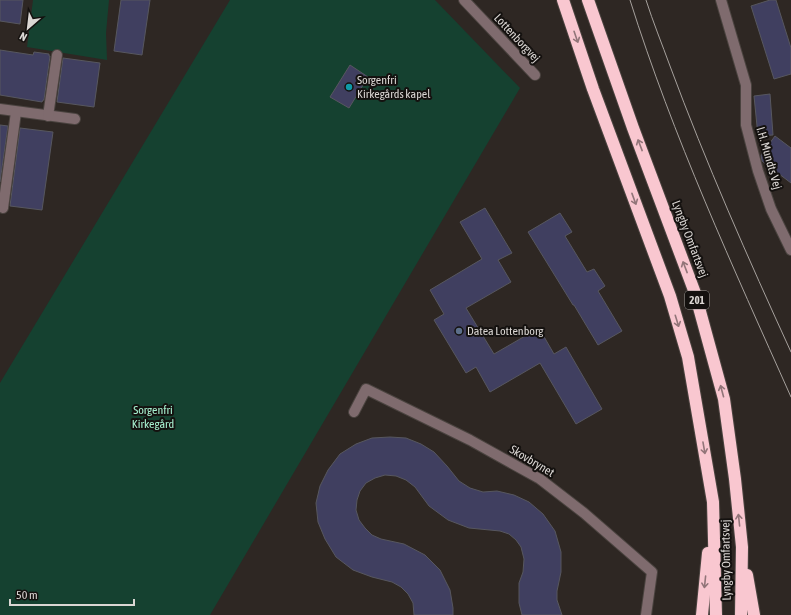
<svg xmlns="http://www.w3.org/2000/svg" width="791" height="615" font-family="'Asap Condensed',sans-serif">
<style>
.green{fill:#154130}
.building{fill:#403f60;stroke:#57575f}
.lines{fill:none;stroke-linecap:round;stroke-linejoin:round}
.minor-casing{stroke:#4a433f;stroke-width:12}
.highway-casing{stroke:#4a433f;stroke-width:14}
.minor{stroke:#7f6b6e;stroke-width:10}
.highway{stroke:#f9c7d0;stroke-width:12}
.tram{stroke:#a6a19d;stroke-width:1}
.oneway{stroke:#927579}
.culture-dot{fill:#0f9aa8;stroke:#14110f;stroke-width:1.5}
.service-dot{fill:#5c6f8a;stroke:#14110f;stroke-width:1.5}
.labels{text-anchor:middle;stroke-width:4;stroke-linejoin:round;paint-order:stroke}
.shield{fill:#14110f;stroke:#9f9c99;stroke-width:1}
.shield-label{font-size:11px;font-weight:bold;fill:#dbd7d4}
.street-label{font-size:12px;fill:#dbd7d4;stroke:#14110f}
.poi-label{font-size:12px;fill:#dbd7d4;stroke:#14110f;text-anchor:start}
.park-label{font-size:12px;fill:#a7f1d0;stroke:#14110f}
</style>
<rect width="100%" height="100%" fill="#2e2723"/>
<g class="green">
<polygon points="33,0 109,0 106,33 107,60 27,47"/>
<polygon points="230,0 435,0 520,88 210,615 0,615 0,383"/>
</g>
<g class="building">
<polygon points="0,0 23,0 20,24 0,21"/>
<polygon points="121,0 150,0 142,55 114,51"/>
<polygon points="770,0 776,0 791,48 791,74 774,79 751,6"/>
<polygon points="0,50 33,55 34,52 49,54 49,56 50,56 44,100 43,100 42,102 0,95"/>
<polygon points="63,58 100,63 94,107 57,102"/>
<polygon points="350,65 368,77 349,108 330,97"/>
<polygon points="770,94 773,135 758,136 754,96"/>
<polygon points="0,125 8,126 0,182"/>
<polygon points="20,128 53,132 42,210 10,206"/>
<polygon points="775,136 791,148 791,183 762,161 761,155"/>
<polygon points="485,208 512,253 498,260 511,282 466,308 494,354 539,328 554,354 566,347 602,409 576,424 540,363 490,392 476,367 466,373 434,320 444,314 430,290 482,259 460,222"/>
<polygon points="560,213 572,232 565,236 587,272 594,269 605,286 598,291 622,331 598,345 574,305 573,305 528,232"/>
<polygon points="390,437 406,438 421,444 434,452 447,466 459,481 470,488 483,492 497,491 514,495 529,502 543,514 555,531 561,552 561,572 557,591 557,600 562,615 522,615 519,603 519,583 523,572 524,559 521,547 516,540 509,534 500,531 469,528 448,520 429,506 415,487 406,480 396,476 385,475 375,478 366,483 360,491 357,500 356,510 359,520 365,528 372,535 381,539 404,544 425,555 440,570 450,590 453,608 453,615 414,615 413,603 408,594 401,587 392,582 372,577 353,570 336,557 325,539 318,522 316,503 320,486 328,470 340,454 356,444 372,438"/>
</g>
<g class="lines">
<g class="minor-casing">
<g id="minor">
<polyline points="464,0 535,75"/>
<polyline points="721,0 746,85 746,125 758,171 771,209 791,250"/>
<polyline points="0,109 75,119"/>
<polyline points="48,116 57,55"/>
<polyline points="3,208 16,112"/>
<polyline points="354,412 366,389 470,440 540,479 584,513 652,572 646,615"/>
</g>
</g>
<g class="highway-casing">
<g id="highway">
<polyline points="563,0 593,89 670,296 688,357 713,502 716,615"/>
<polyline points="588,0 633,128 695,293 724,399 735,479 742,547 741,615"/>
<polyline points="747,575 754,615"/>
<polyline points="702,615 708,553"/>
</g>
</g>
<use href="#minor" class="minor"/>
<use href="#highway" class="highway"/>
<g class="tram">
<path d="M630 0C673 137 733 267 791 397"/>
<path d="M646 0C653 22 662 44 670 66 706 163 748 258 791 352"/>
</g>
</g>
<defs><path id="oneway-shaft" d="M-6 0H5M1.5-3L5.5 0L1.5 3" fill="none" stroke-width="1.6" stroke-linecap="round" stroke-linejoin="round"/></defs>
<g class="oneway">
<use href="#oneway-shaft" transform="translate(576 37) rotate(71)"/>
<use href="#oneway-shaft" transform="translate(640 145) rotate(-111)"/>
<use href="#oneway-shaft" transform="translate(634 199) rotate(70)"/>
<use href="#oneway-shaft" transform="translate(685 267) rotate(-111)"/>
<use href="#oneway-shaft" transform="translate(677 321) rotate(73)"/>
<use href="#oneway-shaft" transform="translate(722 391) rotate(-105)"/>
<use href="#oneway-shaft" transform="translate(704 448) rotate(80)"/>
<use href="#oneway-shaft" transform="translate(739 520) rotate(-96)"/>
<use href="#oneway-shaft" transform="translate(705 582) rotate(96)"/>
</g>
<circle class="culture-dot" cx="349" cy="87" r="4"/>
<circle class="service-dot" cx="459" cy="331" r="4"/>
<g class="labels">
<rect class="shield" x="685" y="291" width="24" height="18" rx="3"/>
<g class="shield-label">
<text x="697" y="304">201</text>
</g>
<g class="street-label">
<text transform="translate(517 38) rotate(47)" y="4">Lottenborgvej</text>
<text transform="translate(769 158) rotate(74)" y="4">I.H. Mundts Vej</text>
<text transform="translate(690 239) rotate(69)" y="4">Lyngby Omfartsvej</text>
<text transform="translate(532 461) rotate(31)" y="4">Skovbrynet</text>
<text transform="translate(726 560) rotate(-91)" y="4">Lyngby Omfartsvej</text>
</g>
<g class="poi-label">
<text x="357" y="84">Sorgenfri<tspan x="357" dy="14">Kirkegårds kapel</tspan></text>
<text x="467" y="335">Datea Lottenborg</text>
</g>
<g class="park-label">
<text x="153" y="414">Sorgenfri<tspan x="153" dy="14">Kirkegård</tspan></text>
</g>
</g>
<g transform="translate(28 28) rotate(208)" stroke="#14110f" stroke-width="3" paint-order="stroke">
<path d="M0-3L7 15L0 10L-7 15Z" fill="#dbd7d4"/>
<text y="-6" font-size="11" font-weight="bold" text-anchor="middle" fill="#dbd7d4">N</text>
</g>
<path d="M10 599v6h124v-6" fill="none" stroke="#dbd7d4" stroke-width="2"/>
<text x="16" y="599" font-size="12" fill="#dbd7d4" stroke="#14110f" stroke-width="3" paint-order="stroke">50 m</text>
</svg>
